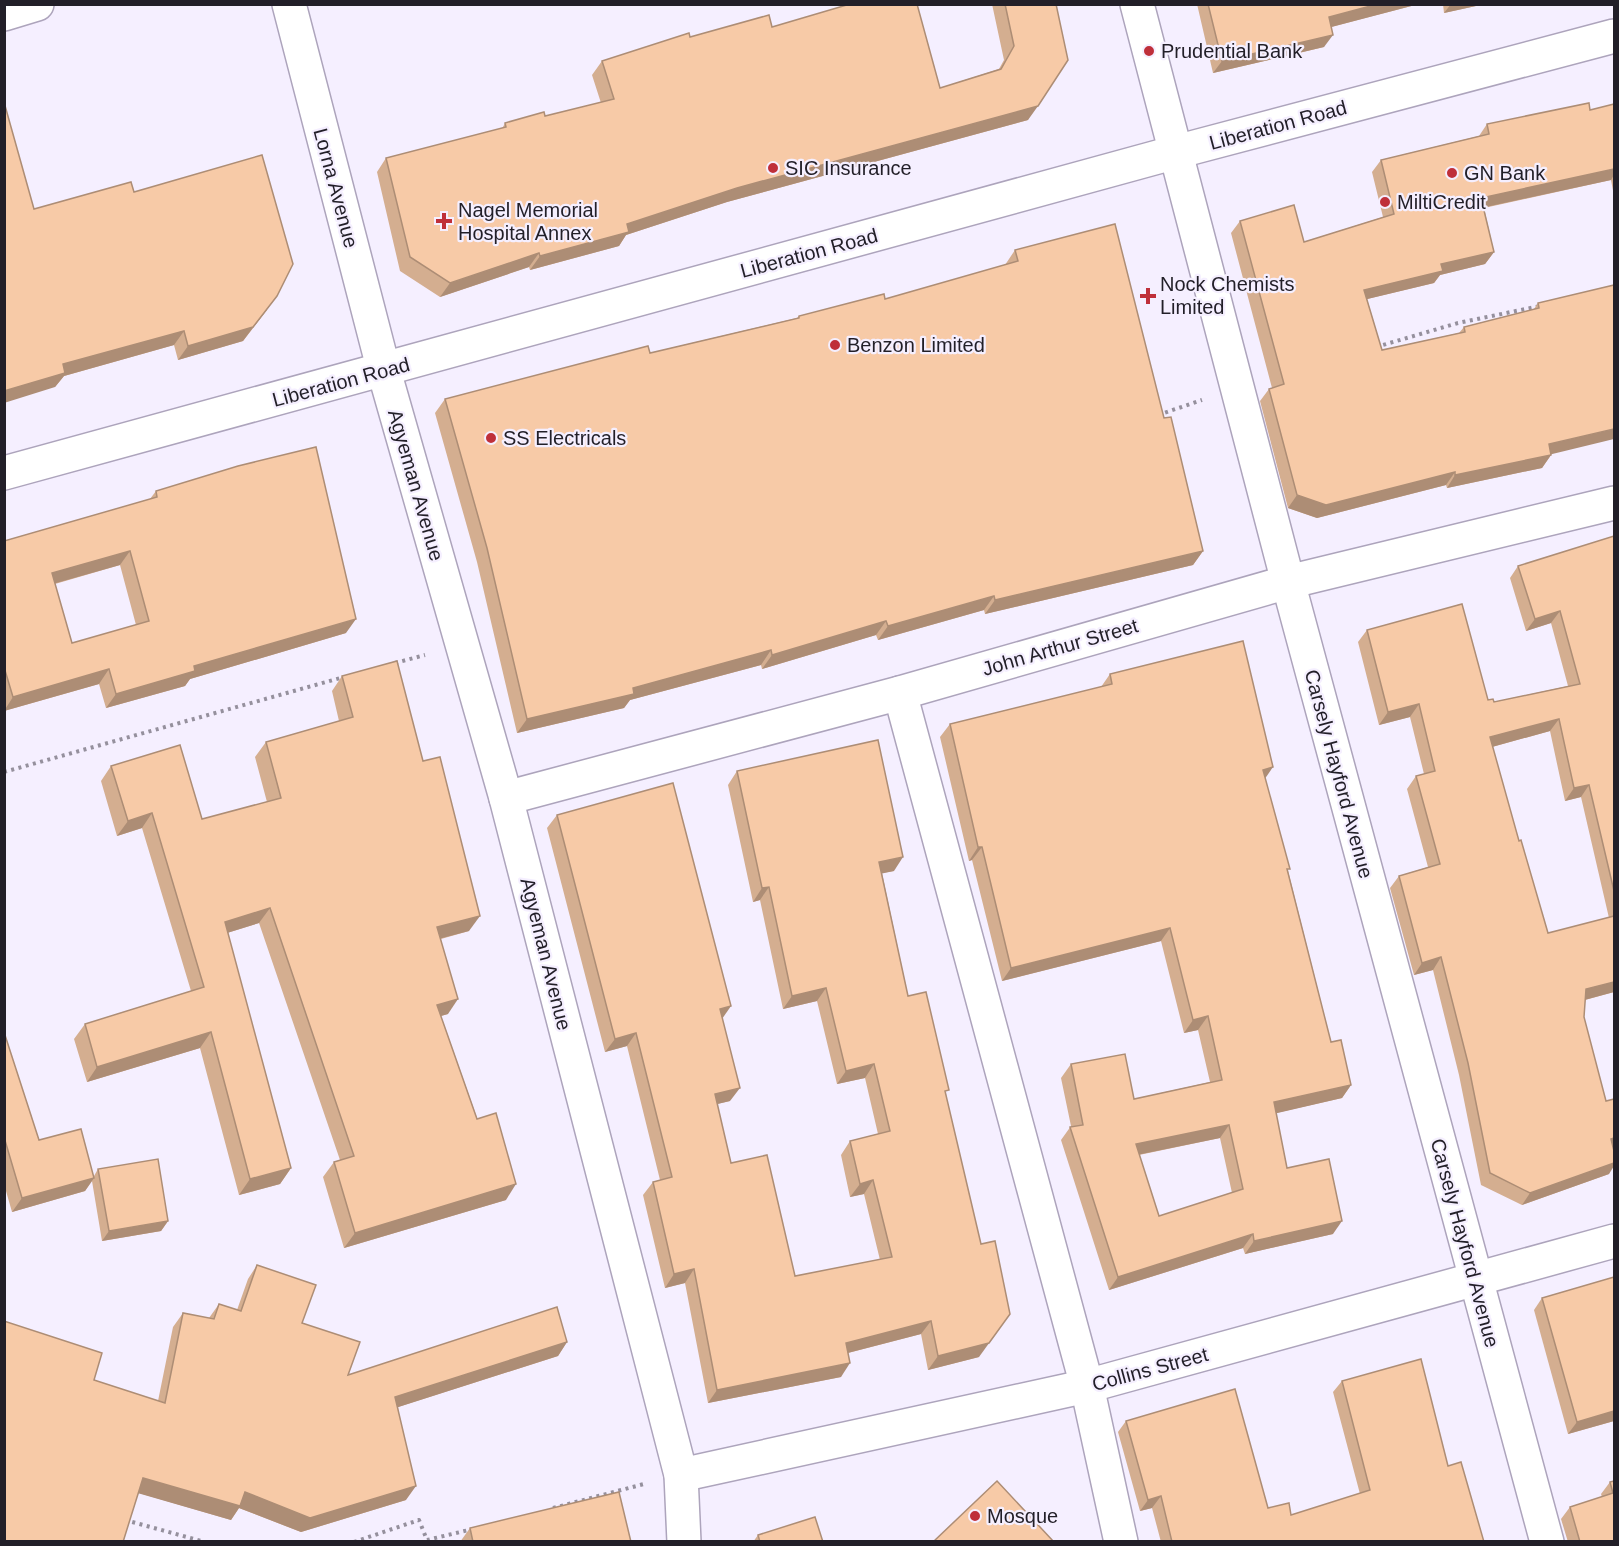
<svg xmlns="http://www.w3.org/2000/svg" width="1619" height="1546" font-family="Helvetica,sans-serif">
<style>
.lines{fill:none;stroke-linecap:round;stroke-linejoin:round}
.minor-casing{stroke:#ada4bc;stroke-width:36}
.path{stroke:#95909d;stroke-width:4;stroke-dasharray:3 4.5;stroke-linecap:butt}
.minor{stroke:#fff;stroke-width:33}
.wall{fill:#d4ae90;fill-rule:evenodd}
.shaded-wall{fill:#ad8d75}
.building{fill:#f7caa7;stroke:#ad8d75;stroke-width:1.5;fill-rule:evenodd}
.poi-dot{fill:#bf2f3a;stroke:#f5efff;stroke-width:2}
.labels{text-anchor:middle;stroke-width:4.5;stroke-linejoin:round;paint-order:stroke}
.poi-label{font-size:20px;fill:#221f28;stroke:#f5efff;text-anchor:start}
.street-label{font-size:20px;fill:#221f28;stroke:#f5efff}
</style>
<rect width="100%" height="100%" fill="#f5efff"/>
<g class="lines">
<g class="minor-casing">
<g id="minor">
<polyline points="289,4 384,371 506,798 681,1475 684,1542"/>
<polyline points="1137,4 1288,582 1547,1542"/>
<polyline points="4,14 37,4"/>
<polyline points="4,473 1176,152 1614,36"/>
<polyline points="900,693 1087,1386 1121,1542"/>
<polyline points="506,798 900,693 1288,582 1614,503"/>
<polyline points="681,1475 1087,1386 1614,1241"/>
</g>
</g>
<g class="path">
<polyline points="1376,347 1458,323 1540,306"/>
<polyline points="1158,415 1202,400"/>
<polyline points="395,663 425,655"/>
<polyline points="4,772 344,677"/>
<polyline points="553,1508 644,1484"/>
<polyline points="125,1520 205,1542"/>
<polyline points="354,1542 419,1520 427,1540 473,1529"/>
</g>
<use href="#minor" class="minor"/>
</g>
<g class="wall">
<polygon points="846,4 917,4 940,88 999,69 1004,60 992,4 1056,4 1028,120 727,202 626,235 619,246 530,270 529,267 440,297 400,271 377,172 386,158 502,129 505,123 545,116 601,103 592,75 602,61 690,37 772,27 846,6"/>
<polygon points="1197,4 1419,4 1331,27 1324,47 1213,73"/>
<polygon points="1443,4 1485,4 1444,13"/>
<polygon points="1614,104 1614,196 1611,180 1484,208 1494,252 1485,264 1440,275 1434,283 1367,299 1382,350 1459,333 1464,327 1534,309 1538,303 1614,285 1551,455 1542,468 1447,488 1446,485 1317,518 1288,508 1260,401 1269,389 1272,388 1231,233 1240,221 1304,242 1383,217 1372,172 1381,160 1479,136 1487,124 1590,110"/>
<polygon points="134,192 267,310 243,341 178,360 174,345 64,376 55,387 34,209"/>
<polygon points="1015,250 1164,418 1203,551 1193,565 985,614 984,610 878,640 876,635 762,669 761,665 630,700 624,708 517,733 477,562 435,413 445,399 650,353 797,318 799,316 885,299 1005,265"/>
<path d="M156 491 346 633 190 679 185 686 106 708 99 684 4 711V541L150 499ZM120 565 136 625 72 643 55 584Z"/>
<path d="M1614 536V992L1585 1000 1584 1017 1614 1148 1609 1174 1522 1205 1481 1185 1459 1075 1433 970 1414 975 1390 888 1399 876 1428 867 1407 789 1416 776 1424 774 1410 717 1379 725 1358 642 1367 630 1488 700 1494 702 1568 686 1551 623 1526 631 1510 578 1518 566ZM1550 731 1565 801 1581 797 1609 918 1548 933 1519 841 1492 747Z"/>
<path d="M1110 674 1265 779 1331 1042 1351 1085 1342 1098 1276 1113 1287 1168 1333 1234 1245 1254 1243 1248 1109 1290 1061 1140 1071 1126 1061 1078 1071 1064 1134 1099 1210 1082 1198 1030 1184 1033 1161 941 1002 981 972 860 969 861 940 737 950 724 1101 687ZM1220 1138 1232 1193 1159 1216 1139 1155Z"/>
<polygon points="342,676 469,931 441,939 448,1014 441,1016 506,1200 344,1248 323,1177 334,1162 340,1160 259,923 227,933 291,1168 280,1184 239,1195 200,1048 87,1082 74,1039 85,1024 191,991 142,828 117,836 101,781 111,766 202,819 267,802 255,757 266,742 339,721 332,691"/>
<polygon points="737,771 894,871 882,873 908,996 946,1094 979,1357 928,1370 921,1334 848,1353 841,1377 708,1403 685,1283 665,1288 643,1195 653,1182 660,1180 627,1046 605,1052 547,828 557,815 722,1019 730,1101 717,1104 731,1163 795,1276 880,1260 864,1194 850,1197 841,1155 850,1141 878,1134 865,1078 837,1084 817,1001 783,1009 760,900 753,902 728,785"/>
<polygon points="4,1032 39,1140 94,1176 98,1169 168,1221 161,1231 102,1241 92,1181 85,1191 12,1212 4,1184"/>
<polygon points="257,1265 302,1323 348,1375 567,1342 558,1356 398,1407 406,1500 301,1532 239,1508 231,1520 139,1493 94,1380 158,1401 173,1327 183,1313 209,1318 219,1304 237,1310 248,1279"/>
<polygon points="1614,1277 1614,1421 1568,1434 1534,1310 1542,1298"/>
<polygon points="1342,1381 1448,1466 1484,1542 1161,1542 1152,1508 1140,1511 1118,1432 1126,1421 1268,1508 1291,1515 1360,1494 1333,1392"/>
<polygon points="1614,1481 1614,1542 1568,1542 1561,1519 1570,1507 1602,1497 1601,1494 1610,1482"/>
<polygon points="470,1528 631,1542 460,1542"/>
<polygon points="758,1535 823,1542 753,1542"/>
</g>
<g class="shaded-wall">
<polygon points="1378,4 1419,4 1320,30 1329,17"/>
<polygon points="1451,4 1485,4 1444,13"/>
<polygon points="1333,35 1324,47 1213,73 1222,61"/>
<polygon points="1038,106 1028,120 727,202 626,235 619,246 530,270 540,256 627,224 737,188"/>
<polygon points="1614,169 1614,175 1611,180 1472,210 1481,198"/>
<polygon points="1494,252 1485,264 1440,275 1434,283 1355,302 1364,290 1441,264"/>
<polygon points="539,253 529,267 440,297 450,283"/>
<polygon points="277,296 243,341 178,360 188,346"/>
<polygon points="184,331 174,345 64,376 55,387 4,403 4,391 63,364"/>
<polygon points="1614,429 1614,439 1540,457 1549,444"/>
<polygon points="1551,455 1542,468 1447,488 1455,475"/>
<polygon points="1455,472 1446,485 1317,518 1288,508 1297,495"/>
<polygon points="130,551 120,565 42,587 52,573"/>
<polygon points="1203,551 1193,565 985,614 995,600"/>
<polygon points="994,596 984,610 878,640 888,626"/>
<polygon points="1560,611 1551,623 1526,631 1535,619"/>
<polygon points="356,619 346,633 190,679 185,686 106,708 116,694 194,666"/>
<polygon points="886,621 876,635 762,669 772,655"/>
<polygon points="771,650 761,665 630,700 624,708 517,733 527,719 633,688"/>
<polygon points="109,669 99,684 4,711 13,697"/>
<polygon points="1419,704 1410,717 1379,725 1388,712"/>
<polygon points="1559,719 1550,731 1481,750 1490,737"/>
<polygon points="1273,767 1264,780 1263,770"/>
<polygon points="1589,785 1581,797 1565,801 1574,788"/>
<polygon points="152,813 142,828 117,836 128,821"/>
<polygon points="978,847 982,847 972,860 969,861"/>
<polygon points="903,857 894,871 870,876 879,862"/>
<polygon points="769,887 760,900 753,902 762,888"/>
<polygon points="270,908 259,923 214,937 225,922"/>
<polygon points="480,916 469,931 427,942 437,927"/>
<polygon points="1170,928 1161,941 1002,981 1011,968"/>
<polygon points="1441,957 1433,970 1414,975 1422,963"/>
<polygon points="1614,982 1614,992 1577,1002 1586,989"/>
<polygon points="826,988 817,1001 783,1009 792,996"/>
<polygon points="458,999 448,1014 426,1020 437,1005"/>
<polygon points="731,1006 722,1019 720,1009"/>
<polygon points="1208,1016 1198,1030 1184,1033 1193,1020"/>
<polygon points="211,1032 200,1048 87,1082 97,1067"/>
<polygon points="636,1033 627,1046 605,1052 615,1039"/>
<polygon points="874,1064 865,1078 837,1084 846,1071"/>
<polygon points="1351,1085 1342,1098 1265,1116 1274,1102"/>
<polygon points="740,1088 730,1101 705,1107 715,1094"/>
<polygon points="1229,1125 1220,1138 1127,1157 1136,1144"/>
<polygon points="1614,1138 1614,1148 1603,1151 1611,1139"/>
<polygon points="1614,1163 1614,1166 1609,1174 1522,1205 1530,1193"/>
<polygon points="291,1168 280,1184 239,1195 250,1179"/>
<polygon points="94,1178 85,1191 12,1212 22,1198"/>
<polygon points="873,1180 864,1194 850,1197 860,1184"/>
<polygon points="516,1184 506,1200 344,1248 355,1233"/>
<polygon points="168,1221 161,1231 102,1241 109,1231"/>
<polygon points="1342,1221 1333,1234 1245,1254 1254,1241"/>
<polygon points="1253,1234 1243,1248 1109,1290 1118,1277"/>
<polygon points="694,1269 685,1283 665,1288 674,1274"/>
<polygon points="931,1321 921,1334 836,1356 846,1343"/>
<polygon points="1000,1328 979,1357 928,1370 938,1356"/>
<polygon points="567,1342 558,1356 386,1411 395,1397"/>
<polygon points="850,1363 841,1377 708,1403 717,1390"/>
<polygon points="1614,1411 1614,1421 1568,1434 1577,1422"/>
<polygon points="143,1478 245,1492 416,1486 406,1500 301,1532 239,1508 231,1520 134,1492"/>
<polygon points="1161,1496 1152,1508 1140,1511 1148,1500"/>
</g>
<g class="building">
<polygon points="850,4 917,4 940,88 1001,69 1014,46 1005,4 1056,4 1068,60 1038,106 737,188 627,224 629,232 540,256 539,253 450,283 410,257 386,158 506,127 505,123 544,112 545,116 614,99 602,61 689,33 690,37 769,15 772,27"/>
<polygon points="1208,4 1378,4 1329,17 1333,35 1222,61"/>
<polygon points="4,102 34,209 131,182 134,192 262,155 293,264 277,296 253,327 188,346 184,331 63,364 65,373 4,391"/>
<polygon points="1589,103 1590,110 1614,104 1614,169 1481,198 1494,252 1441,264 1443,271 1364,290 1382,350 1465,332 1464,327 1539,308 1538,303 1614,285 1614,429 1549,444 1551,455 1455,475 1455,472 1326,505 1297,495 1269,389 1284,384 1240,221 1294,205 1304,242 1394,214 1381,160 1489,134 1487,124"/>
<polygon points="1115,224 1164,418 1171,417 1203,551 995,600 994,596 888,626 886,621 772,655 771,650 633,688 634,694 527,719 487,548 445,399 648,346 650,353 799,318 799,316 884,294 885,299 1018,261 1015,250"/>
<path d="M316 447 356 619 194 666 195 671 116 694 109 669 13 697 4 667V541L157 497 156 491 238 466ZM130 551 149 621 72 643 52 573Z"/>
<polygon points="1614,536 1614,891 1589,785 1574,788 1559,719 1490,737 1519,841 1521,840 1548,933 1614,916 1614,982 1586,989 1584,1017 1606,1101 1614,1099 1614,1138 1611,1139 1614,1151 1614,1163 1530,1193 1490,1173 1468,1063 1441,957 1422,963 1399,876 1440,864 1416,776 1435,771 1419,704 1388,712 1367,630 1462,604 1488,700 1493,699 1494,702 1580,684 1560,611 1535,619 1518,566"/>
<path d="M1243 641 1273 767 1263 770 1290 869H1287L1331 1042 1341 1040 1351 1085 1274 1102 1287 1168 1329 1159 1342 1221 1254 1241 1253 1234 1118 1277 1070 1127 1083 1125 1071 1064 1125 1054 1134 1099 1222 1080 1208 1016 1193 1020 1170 928 1011 968 982 847H978L950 724 1112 684 1110 674ZM1229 1125 1243 1189 1159 1216 1136 1144Z"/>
<polygon points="397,661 423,761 440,757 480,916 437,927 458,999 437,1005 477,1119 496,1113 516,1184 355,1233 334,1162 354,1156 270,908 225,922 291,1168 250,1179 211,1032 97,1067 85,1024 204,987 152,813 128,821 111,766 180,745 202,819 281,798 266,742 353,717 342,676"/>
<polygon points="878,740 903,857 879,862 908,996 926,992 949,1090 945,1091 981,1244 995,1241 1010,1314 989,1343 938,1356 931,1321 846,1343 850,1363 717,1390 694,1269 674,1274 653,1182 672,1177 636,1033 615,1039 557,815 673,783 731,1006 720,1009 740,1088 715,1094 731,1163 767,1155 795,1276 892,1257 873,1180 860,1184 850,1141 890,1131 874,1064 846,1071 826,988 792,996 769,887 762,888 737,771"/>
<polygon points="4,1032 39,1140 81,1129 94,1178 22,1198 4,1137"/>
<polygon points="158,1159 168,1221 109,1231 98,1169"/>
<polygon points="257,1265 316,1285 302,1323 360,1342 348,1375 557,1307 567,1342 395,1397 416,1486 310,1518 245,1492 240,1506 143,1478 123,1542 4,1542 4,1321 102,1353 94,1380 165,1403 183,1313 214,1319 219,1304 241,1311"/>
<polygon points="1614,1277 1614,1411 1577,1422 1542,1298"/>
<polygon points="1421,1359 1448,1466 1461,1462 1484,1542 1172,1542 1161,1496 1148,1500 1126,1421 1235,1389 1268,1508 1289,1503 1291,1515 1370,1490 1342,1381"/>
<polygon points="997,1481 1054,1542 933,1542"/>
<polygon points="1614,1481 1614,1542 1580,1542 1570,1507 1613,1493 1610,1482"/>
<polygon points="619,1492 631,1542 473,1542 470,1528"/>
<polygon points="815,1517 823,1542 760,1542 758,1535"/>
</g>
<g class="poi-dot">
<circle cx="1149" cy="51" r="6"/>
<circle cx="773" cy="168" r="6"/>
<circle cx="1452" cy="173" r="6"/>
<circle cx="1385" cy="202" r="6"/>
<path d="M441 212h6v6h6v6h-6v6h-6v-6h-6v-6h6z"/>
<path d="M1145 287h6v6h6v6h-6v6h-6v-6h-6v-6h6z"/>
<circle cx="835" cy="345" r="6"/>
<circle cx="491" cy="438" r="6"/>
<circle cx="975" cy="1516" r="6"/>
</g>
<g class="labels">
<g class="poi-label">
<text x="1161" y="58">Prudential Bank</text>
<text x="785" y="175">SIC Insurance</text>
<text x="1464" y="180">GN Bank</text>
<text x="1397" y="209">MiltiCredit</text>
<text x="458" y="217">Nagel Memorial<tspan x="458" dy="23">Hospital Annex</tspan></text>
<text x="1160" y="291">Nock Chemists<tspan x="1160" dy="23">Limited</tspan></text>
<text x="847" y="352">Benzon Limited</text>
<text x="503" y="445">SS Electricals</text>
<text x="987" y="1523">Mosque</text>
</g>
<g class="street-label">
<text transform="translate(1278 125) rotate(-15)" y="7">Liberation Road</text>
<text transform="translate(336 188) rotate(75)" y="7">Lorna Avenue</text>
<text transform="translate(809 253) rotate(-15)" y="7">Liberation Road</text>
<text transform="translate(341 382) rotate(-15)" y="7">Liberation Road</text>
<text transform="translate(416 485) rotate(74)" y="7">Agyeman Avenue</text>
<text transform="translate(1060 647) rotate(-16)" y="7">John Arthur Street</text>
<text transform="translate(1339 774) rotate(75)" y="7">Carsely Hayford Avenue</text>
<text transform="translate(546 954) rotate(76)" y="7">Agyeman Avenue</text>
<text transform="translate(1465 1243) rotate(75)" y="7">Carsely Hayford Avenue</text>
<text transform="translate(1150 1369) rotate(-15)" y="7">Collins Street</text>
</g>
</g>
<rect width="1619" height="1546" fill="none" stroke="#221f28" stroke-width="12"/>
</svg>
